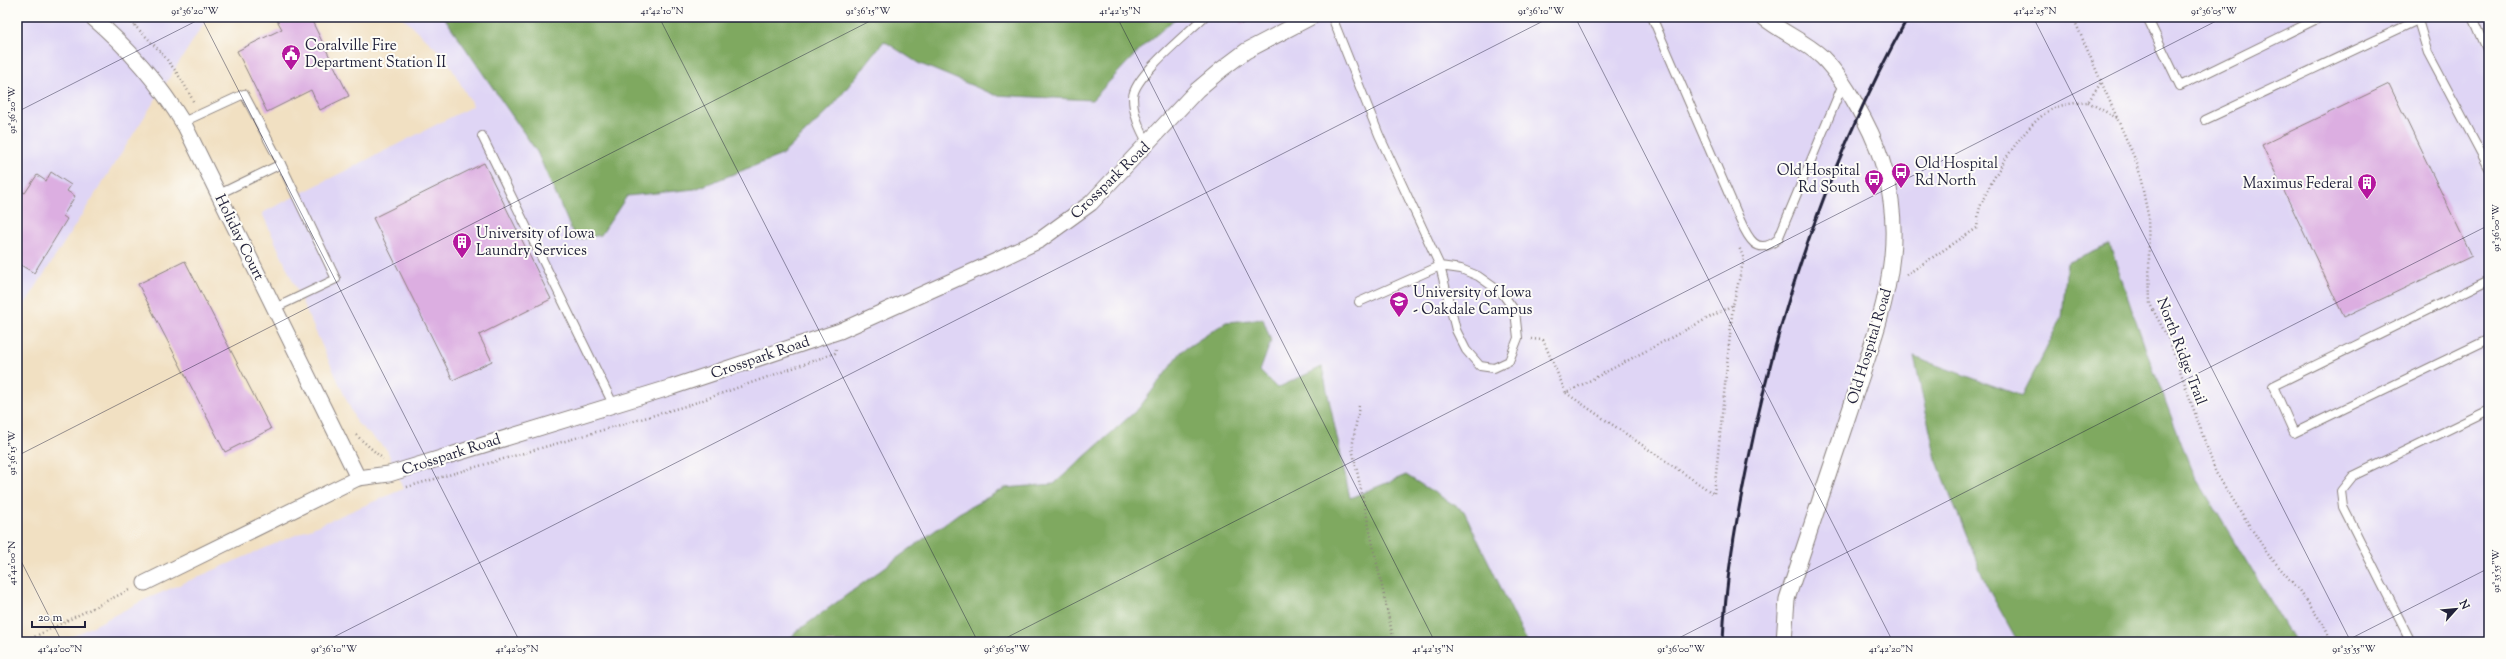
<svg xmlns="http://www.w3.org/2000/svg" width="2506" height="659" font-family="'Sorts Mill Goudy',serif">
<style>
.built{fill:#dfd5f5}
.forest{fill:#7fa960;stroke:#50664e}
.building{fill:#dcaee1}
.lines{fill:none;stroke-linecap:round;stroke-linejoin:round}
.service-casing{stroke:#8a817e;stroke-width:10}
.minor-casing{stroke:#8a817e;stroke-width:17}
.path{stroke:#8a817e;stroke-width:2.5;stroke-dasharray:1 3;stroke-linecap:butt}
.service{stroke:#fff;stroke-width:8}
.minor{stroke:#fff;stroke-width:15}
.rail{stroke:#22223b;stroke-width:3}
.ticks{fill:none;stroke:#22223b;stroke-width:1;stroke-opacity:0.45}
.labels{text-anchor:middle;stroke-width:4;stroke-linejoin:round;paint-order:stroke}
.poi-label{font-size:15px;fill:#22223b;stroke:#fdfcf7;text-anchor:start}
.street-label{font-size:15px;fill:#22223b;stroke:#fdfcf7}
.neatline{fill:none;stroke:#22223b;stroke-width:1.5}
.ticks-label{font-size:10px;text-anchor:middle;fill:#22223b}
</style>
<rect width="100%" height="100%" fill="#fdfcf7"/>
<filter id="ink" filterUnits="userSpaceOnUse"><feTurbulence type="fractalNoise" baseFrequency=".025" numOctaves="2"/><feDisplacementMap in="SourceGraphic" scale="8" xChannelSelector="R" yChannelSelector="G"/><feConvolveMatrix kernelMatrix="1 2 1 2 8 2 1 2 1" color-interpolation-filters="sRGB"/></filter>
<filter id="wash" filterUnits="userSpaceOnUse"><feTurbulence type="fractalNoise" baseFrequency=".012" numOctaves="4" result="noise"/><feDisplacementMap in="SourceGraphic" scale="16" xChannelSelector="R" yChannelSelector="G"/><feGaussianBlur stdDeviation="0.9" result="paint"/><feColorMatrix in="noise" values="0 0 0 0 0 0 0 0 0 0 0 0 0 0 0 0 0 1.4 0 .05"/><feComposite in="paint" operator="in"/></filter>
<g filter="url(#wash)">
<rect width="100%" height="100%" fill="#f1e0c2"/>
<g class="built">
<polygon points="17,17 208,17 18,315 17,315"/>
<polygon points="402,17 2489,17 2489,642 62,642 144,600 403,489 387,450 357,423 262,213 473,106 446,58"/>
</g>
<g class="forest">
<polygon points="444,17 1177,17 1142,47 1092,100 995,95 918,63 884,41 832,107 782,155 695,189 627,196 601,235 576,240 537,152"/>
<polygon points="2110,245 2147,353 2192,471 2295,642 2018,642 1986,585 1936,459 1914,357 2022,396 2062,318 2067,263"/>
<polygon points="1263,319 1271,341 1260,371 1277,388 1322,367 1350,498 1406,475 1464,511 1527,642 787,642 796,632 959,513 1005,488 1054,484 1139,408 1182,351 1226,322"/>
</g>
<g id="blocks">
<g class="building">
<polygon points="275,17 310,17 349,96 320,110 311,90 267,112 237,51 282,29"/>
<polygon points="1238,17 1256,17 1241,24"/>
<polygon points="2389,84 2472,256 2344,317 2262,145"/>
<polygon points="484,163 551,299 479,335 492,361 453,380 373,218"/>
<polygon points="51,172 71,185 67,191 75,196 63,216 67,219 34,273 19,264 17,268 17,198 21,191 25,193 37,175 46,181"/>
<polygon points="185,261 271,429 225,452 138,284"/>
</g>
</g>
</g>
<g filter="url(#ink)">
<use href="#blocks" fill-opacity="0" stroke="#8a817e" stroke-width="1"/>
<g class="lines">
<g class="service-casing">
<g id="service">
<polyline points="1332,17 1379,135 1440,266 1456,330 1466,350 1480,366 1494,368 1509,361 1518,338 1515,311 1502,293 1478,276 1461,269 1440,266 1359,302"/>
<path d="M1652 17 1740 220C1748 238 1757 257 1778 239L1843 84"/>
<polyline points="2147,17 2180,86 2321,17"/>
<polyline points="2417,17 2428,53 2489,168"/>
<polyline points="2473,17 2489,54"/>
<polyline points="2205,120 2418,20"/>
<polyline points="183,122 244,94 281,164 336,279 275,308"/>
<polyline points="482,136 613,404"/>
<path d="M1148 144C1140 129 1133 115 1133 97 1134 76 1188 33 1204 17"/>
<polyline points="219,194 281,164"/>
<polyline points="2489,280 2273,386 2294,433 2489,339"/>
<polyline points="2411,642 2343,507 2341,491 2353,476 2489,410"/>
</g>
</g>
<g class="minor-casing">
<g id="minor">
<path d="M92 17C130 49 159 83 185 126L358 478"/>
<path d="M1763 17C1781 32 1805 41 1822 57 1839 74 1853 98 1864 119 1921 226 1883 311 1848 416 1828 477 1807 538 1787 599L1784 642"/>
<polyline points="145,583 358,478 389,474 672,387 840,331 996,261 1040,240 1091,203 1197,90 1222,69 1246,51 1311,17"/>
</g>
</g>
<g class="path">
<path d="M125 17C154 43 178 68 194 103"/>
<polyline points="2073,17 2138,166 2148,215 2150,304 2170,342 2216,473 2267,553 2298,589 2323,624 2332,642"/>
<polyline points="2075,20 2081,17"/>
<polyline points="135,26 140,17"/>
<polyline points="2088,102 2117,118"/>
<path d="M1906 275 1977 228C1978 221 1978 213 1980 207 1992 177 2020 131 2047 112 2058 104 2075 103 2088 102L2102 81"/>
<polyline points="1531,339 1543,340 1566,393 1733,305 1744,259 1739,247"/>
<polyline points="1566,393 1714,494 1733,305"/>
<polyline points="1359,406 1352,448 1394,642"/>
<polyline points="356,435 383,459"/>
<polyline points="407,487 689,405 835,353 836,349"/>
<polyline points="24,642 131,589"/>
</g>
<use href="#service" class="service"/>
<use href="#minor" class="minor"/>
<path class="rail" d="M1723 642C1725 582 1736 521 1748 462 1779 307 1831 156 1908 17"/>
</g>
</g>
<path class="ticks" d="M201 17 520 642M659 17 978 642M1117 17 1435 642M1575 17 1893 642M2033 17 2351 642M17 112 204 17M17 456 878 17M17 553 62 642M324 642 1551 17M998 642 2224 17M1671 642 2489 225M2344 642 2489 568"/>
<defs>
<g id="civic-pin" transform="scale(1)"><path d="M0 17L-7.5 6A9.5 9.5 0 1 1 7.5 6Z" fill="#b5179e" stroke="#fdfcf7"/><path d="M-.6-6.5H3V-4.5H.6V-3L4-1V1h2V6H-6V1h2V-1L-.6-3ZM-1.2 2.5V6h2.4V2.5Z" fill="#fff"/></g>
<g id="bus-pin" transform="scale(1)"><path d="M0 17L-7.5 6A9.5 9.5 0 1 1 7.5 6Z" fill="#b5179e" stroke="#fdfcf7"/><path d="M-5-6H5V4H4V6H2V4H-2V6H-4V4H-5ZM-3.5-4V0h7V-4ZM-3.5 1.2v1.5H-2V1.2ZM2 1.2v1.5H3.5V1.2Z" fill="#fff"/></g>
<g id="building-pin" transform="scale(1)"><path d="M0 17L-7.5 6A9.5 9.5 0 1 1 7.5 6Z" fill="#b5179e" stroke="#fdfcf7"/><path d="M-4-6H4V6H1V3H-1V6H-4ZM-2.5-4.3h1.7v1.8h-1.7ZM.8-4.3h1.7v1.8H.8ZM-2.5-1h1.7V.8h-1.7ZM.8-1h1.7V.8H.8Z" fill="#fff"/></g>
<g id="university-pin" transform="scale(1)"><path d="M0 17L-7.5 6A9.5 9.5 0 1 1 7.5 6Z" fill="#b5179e" stroke="#fdfcf7"/><path d="M0-5L7-2L0 1L-7-2ZM-4 1L0 2.5L4 1V4Q0 6-4 4Z" fill="#fff"/></g>
</defs>
<g fill-rule="evenodd">
<use href="#civic-pin" x="291" y="54"/>
<use href="#bus-pin" x="1901" y="172"/>
<use href="#bus-pin" x="1874" y="179"/>
<use href="#building-pin" x="2367" y="183"/>
<use href="#building-pin" x="462" y="242"/>
<use href="#university-pin" x="1399" y="301"/>
</g>
<g class="labels">
<g class="poi-label">
<text x="305" y="50">Coralville Fire<tspan x="305" dy="17">Department Station II</tspan></text>
<text x="1915" y="168">Old Hospital<tspan x="1915" dy="17">Rd North</tspan></text>
<text x="1860" y="175" text-anchor="end">Old Hospital<tspan x="1860" dy="17">Rd South</tspan></text>
<text x="2353" y="188" text-anchor="end">Maximus Federal</text>
<text x="476" y="238">University of Iowa<tspan x="476" dy="17">Laundry Services</tspan></text>
<text x="1413" y="297">University of Iowa<tspan x="1413" dy="17">- Oakdale Campus</tspan></text>
</g>
<g class="street-label">
<text transform="translate(1110 180) rotate(-44)" y="5">Crosspark Road</text>
<text transform="translate(240 237) rotate(64)" y="5">Holiday Court</text>
<text transform="translate(1869 346) rotate(-73)" y="5">Old Hospital Road</text>
<text transform="translate(2182 351) rotate(69)" y="5">North Ridge Trail</text>
<text transform="translate(760 357) rotate(-19)" y="5">Crosspark Road</text>
<text transform="translate(451 454) rotate(-18)" y="5">Crosspark Road</text>
</g>
</g>
<rect width="2506" height="659" fill="none" stroke="#fdfcf7" stroke-width="44"/>
<g transform="translate(2456 609) rotate(63)" stroke="#fdfcf7" stroke-width="3" paint-order="stroke">
<path d="M0-3L7 15L0 10L-7 15Z" fill="#22223b"/>
<text y="-6" font-size="11" font-weight="bold" text-anchor="middle" fill="#22223b">N</text>
</g>
<path d="M32 621v6h53v-6" fill="none" stroke="#22223b" stroke-width="2"/>
<text x="38" y="621" font-size="12" fill="#22223b" stroke="#fdfcf7" stroke-width="3" paint-order="stroke">20 m</text>
<rect x="22" y="22" width="2462" height="615" class="neatline"/>
<g class="ticks-label">
<text x="195" y="14">91°36'20"W</text>
<text x="662" y="14">41°42'10"N</text>
<text x="868" y="14">91°36'15"W</text>
<text x="1120" y="14">41°42'15"N</text>
<text x="1541" y="14">91°36'10"W</text>
<text x="2035" y="14">41°42'25"N</text>
<text x="2214" y="14">91°36'05"W</text>
<text transform="translate(11 110) rotate(-90)" y="4">91°36'20"W</text>
<text transform="translate(2495 228) rotate(-90)" y="4">91°36'00"W</text>
<text transform="translate(11 453) rotate(-90)" y="4">91°36'15"W</text>
<text transform="translate(11 563) rotate(-90)" y="4">41°42'00"N</text>
<text transform="translate(2495 571) rotate(-90)" y="4">91°35'55"W</text>
<text x="60" y="652">41°42'00"N</text>
<text x="334" y="652">91°36'10"W</text>
<text x="517" y="652">41°42'05"N</text>
<text x="1007" y="652">91°36'05"W</text>
<text x="1433" y="652">41°42'15"N</text>
<text x="1681" y="652">91°36'00"W</text>
<text x="1891" y="652">41°42'20"N</text>
<text x="2354" y="652">91°35'55"W</text>
</g>
</svg>
